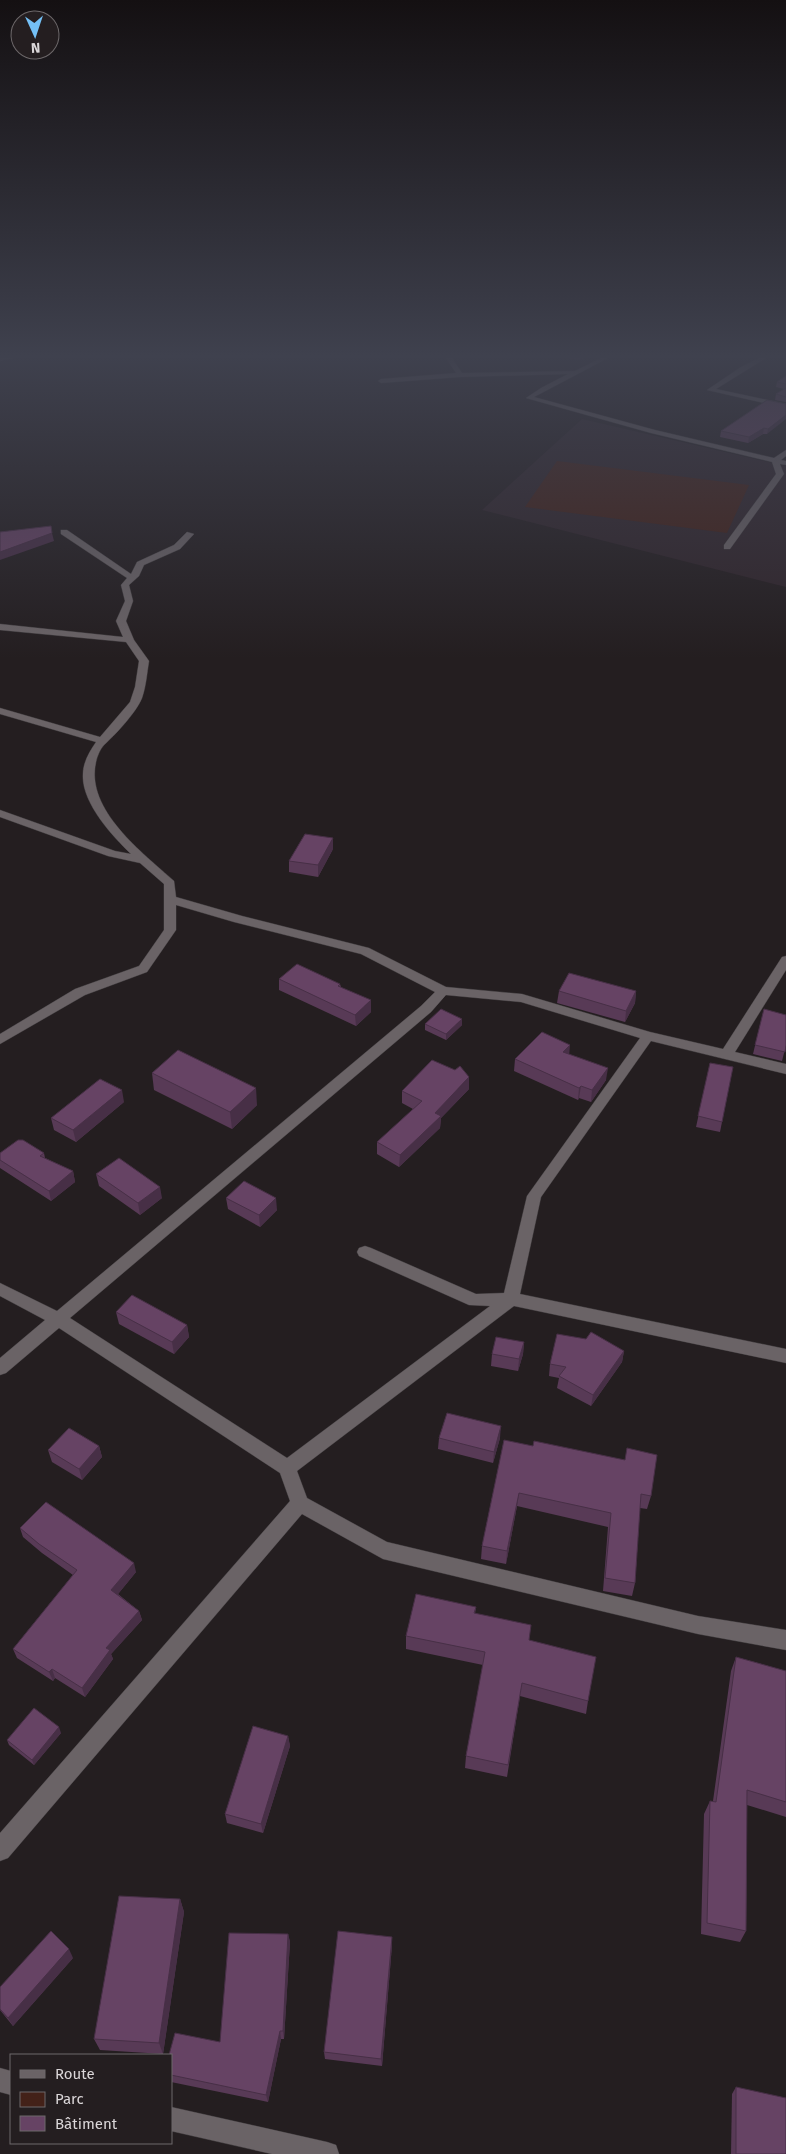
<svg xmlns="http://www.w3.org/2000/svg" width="786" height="2154" font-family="'Fira Sans',sans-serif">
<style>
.built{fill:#30252b}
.green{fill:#432118}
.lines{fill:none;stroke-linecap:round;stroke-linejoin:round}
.minor-casing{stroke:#3e3a3c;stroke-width:1}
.minor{fill:#6a6366;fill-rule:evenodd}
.wall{fill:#583a56}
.shaded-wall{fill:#472f46}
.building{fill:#664364;stroke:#472f46}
</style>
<rect width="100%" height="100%" fill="#241e20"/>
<polygon class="built" points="582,419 786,466 786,587 482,510"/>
<polygon class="green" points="557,461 749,485 727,533 525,507"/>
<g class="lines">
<g class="minor-casing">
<g id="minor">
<polygon points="0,358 14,358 0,361"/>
<polygon points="446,358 452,358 462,373 575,371 601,358 608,358 534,397 655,430 774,458 786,450 786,456 781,460 786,461 786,465 780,464 784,474 730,549 724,549 724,545 776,474 772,462 651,433 526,398 541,388 568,374 460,377 381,383 378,381 381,379 456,373"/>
<polygon points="759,358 766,358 716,389 786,404 786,408 707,390 741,367"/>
<path d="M61 530H67L131 574 137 562 174 545 187 532 194 534 180 549 144 565 139 576 129 585 133 601 126 621 134 640 149 661C147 673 146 687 142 698 136 713 114 736 104 745 100 749 97 757 96 762 85 810 143 853 174 881L176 897 242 916 369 948 446 987 522 994 650 1032 723 1049 782 957 786 956V970L735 1052 786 1064V1074L651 1041 541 1197 520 1294 786 1349V1363L514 1306 297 1471 307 1498 387 1542 698 1616 786 1630V1650L698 1634 383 1559 302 1514 8 1858 0 1861V1833L290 1501 280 1473 59 1328 6 1373 0 1375V1358L45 1320 0 1296V1283L57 1311 421 1006 435 992 361 954 234 922 176 905V930L147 972 85 995 0 1044V1034L75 989 139 966 164 930V884L140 863 108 856 0 817V810L115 851 131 854C112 836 81 802 83 774 83 762 90 751 96 742L0 714V708L100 737 130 702 135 687 139 661 126 642 0 630V624L123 637 116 621 125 601 121 585 127 578 61 534ZM446 995 521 1002 640 1038 527 1196 504 1293 476 1294 371 1248 365 1246 359 1248 357 1252 359 1256 469 1305 490 1306 287 1458 70 1318 431 1012Z"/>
<polygon points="0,2068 11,2071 11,2095 0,2092"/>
<polygon points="171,2107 327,2142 336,2145 339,2154 272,2154 171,2131"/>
</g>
</g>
<use href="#minor" class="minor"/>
</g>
<g class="wall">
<polygon points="565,358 585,358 580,360"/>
<polygon points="786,376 786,402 775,400 776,394 784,389 776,387 777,382"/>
<polygon points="786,404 767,434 763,434 748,443 720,437 721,431"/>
<polygon points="333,849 318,877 289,872 289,861"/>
<polygon points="279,979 340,984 341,987 371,1012 356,1026 279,990"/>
<polygon points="559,991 636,991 635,1003 625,1022 557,1003"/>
<polygon points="764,1009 786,1045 782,1061 753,1054"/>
<polygon points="425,1024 462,1025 446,1040 425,1030"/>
<polygon points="569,1054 606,1080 591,1102 579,1098 578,1100 514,1071 515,1059"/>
<polygon points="710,1063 733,1067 720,1132 696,1127"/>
<polygon points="152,1073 257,1105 232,1129 154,1090"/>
<polygon points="469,1089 441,1118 440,1128 399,1167 377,1154 377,1142 413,1109 402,1103 402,1091"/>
<polygon points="124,1102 76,1142 54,1130 51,1118"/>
<polygon points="0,1153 44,1153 45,1158 73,1171 75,1182 51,1201 0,1168"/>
<polygon points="96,1174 162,1198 140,1215 99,1186"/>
<polygon points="226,1198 277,1210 260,1227 228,1209"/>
<polygon points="116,1312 187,1325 189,1337 174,1354 119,1324"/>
<polygon points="524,1342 523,1354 518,1371 491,1366 492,1354"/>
<polygon points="624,1351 622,1362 591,1406 557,1388 559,1378 549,1376 550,1364"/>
<polygon points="439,1438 500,1438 493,1463 438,1449"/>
<polygon points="504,1440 651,1496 647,1509 640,1508 635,1583 632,1596 603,1591 608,1527 517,1506 506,1564 481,1559 482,1546"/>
<polygon points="99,1446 102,1457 82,1480 52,1462 48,1450"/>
<polygon points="20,1528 136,1572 118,1594 139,1611 142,1620 111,1654 113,1659 85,1697 55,1678 53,1681 17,1658 13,1649 73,1575 42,1553 23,1537"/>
<polygon points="476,1607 475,1614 529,1640 588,1701 586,1714 520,1696 507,1777 465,1768 466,1756 483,1665 406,1649 406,1636"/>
<polygon points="736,1657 786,1671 786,1817 747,1805 746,1931 740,1942 701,1934 704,1814 710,1801 713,1801 731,1671"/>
<polygon points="61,1733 34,1765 9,1745 7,1740"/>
<polygon points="288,1736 290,1746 263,1833 227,1823 225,1814"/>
<polygon points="180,1899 184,1912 163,2054 100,2050 94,2039"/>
<polygon points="288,1934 290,1942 284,2039 281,2039 268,2102 171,2082 171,2055 220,2042"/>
<polygon points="392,1945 382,2066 325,2059 324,2052"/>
<polygon points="73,1958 13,2026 0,2010 0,1987"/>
<polygon points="736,2087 786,2154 731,2154 732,2094"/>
</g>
<g class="shaded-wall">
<polygon points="786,415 786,419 767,434 768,429"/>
<polygon points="764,428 763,434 748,443 749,437"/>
<polygon points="52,533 54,541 0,560 0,552"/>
<polygon points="333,838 333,849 318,877 318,865"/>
<polygon points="636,991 635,1003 625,1022 626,1011"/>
<polygon points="371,1000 371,1012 356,1026 355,1015"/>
<polygon points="462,1019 462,1025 446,1040 446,1034"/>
<polygon points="570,1045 569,1057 563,1052"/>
<polygon points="608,1068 606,1080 591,1102 592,1090"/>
<polygon points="469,1077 469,1089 441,1118 440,1128 399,1167 400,1155 435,1113"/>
<polygon points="581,1086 579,1098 578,1100 579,1088"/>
<polygon points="256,1088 257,1105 232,1129 230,1112"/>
<polygon points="122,1090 124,1102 76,1142 73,1130"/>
<polygon points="73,1171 75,1182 51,1201 49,1191"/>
<polygon points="160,1187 162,1198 140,1215 138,1203"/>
<polygon points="276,1198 277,1210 260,1227 259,1215"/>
<polygon points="187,1325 189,1337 174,1354 172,1342"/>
<polygon points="524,1342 523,1354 518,1371 519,1359"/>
<polygon points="624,1351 622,1362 591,1406 593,1395"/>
<polygon points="501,1426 500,1438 493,1463 494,1452"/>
<polygon points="99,1446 102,1457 82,1480 79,1469"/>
<polygon points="519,1493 517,1506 506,1564 507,1551"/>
<polygon points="134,1563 136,1572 114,1599 111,1590"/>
<polygon points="139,1611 142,1620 111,1654 113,1659 85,1697 82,1688 106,1648"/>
<polygon points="52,1669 55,1678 53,1681 49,1672"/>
<polygon points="59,1727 61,1733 34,1765 32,1760"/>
<polygon points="288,1736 290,1746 263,1833 261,1824"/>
<polygon points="180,1899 184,1912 163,2054 159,2043"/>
<polygon points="288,1934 290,1942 284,2039 283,2031"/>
<polygon points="392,1937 392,1945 382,2066 381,2059"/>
<polygon points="69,1949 73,1958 13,2026 8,2018"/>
<polygon points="280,2031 281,2039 268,2102 266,2095"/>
</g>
<g class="building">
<polygon points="786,376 786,384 777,382"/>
<polygon points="786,388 786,397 776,394"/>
<polygon points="767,400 786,404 786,415 768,429 764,428 749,437 721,431"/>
<polygon points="51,526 52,533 0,552 0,532"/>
<polygon points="305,834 333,838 318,865 289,861"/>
<polygon points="297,964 340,984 338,986 371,1000 355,1015 279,979"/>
<polygon points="569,973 636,991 626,1011 559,991"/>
<polygon points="441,1009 462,1019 446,1034 425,1024"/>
<polygon points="764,1009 786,1015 786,1045 785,1052 755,1045"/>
<polygon points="542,1032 570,1045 563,1052 608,1068 592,1090 581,1086 579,1088 515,1059"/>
<polygon points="178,1050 256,1088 230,1112 152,1073"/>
<polygon points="432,1060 455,1070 460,1066 469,1077 435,1113 441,1116 400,1155 377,1142 422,1101 402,1091"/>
<polygon points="710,1063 733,1067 722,1122 698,1116"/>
<polygon points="100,1079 122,1090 73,1130 51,1118"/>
<polygon points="18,1140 23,1140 44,1153 40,1156 73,1171 49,1191 0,1160 0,1153"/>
<polygon points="119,1158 160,1187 138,1203 96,1174"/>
<polygon points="244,1181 276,1198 259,1215 226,1198"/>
<polygon points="132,1295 187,1325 172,1342 116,1312"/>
<polygon points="591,1332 624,1351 593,1395 559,1376 566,1367 550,1364 557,1334 586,1339"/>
<polygon points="496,1337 524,1342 519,1359 492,1354"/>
<polygon points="447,1413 501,1426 494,1452 439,1438"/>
<polygon points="69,1428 99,1446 79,1469 48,1450"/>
<polygon points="504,1440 533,1446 534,1441 625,1460 627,1448 657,1455 651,1496 641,1494 635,1583 605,1578 611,1513 519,1493 507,1551 482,1546"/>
<polygon points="46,1502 134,1563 111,1590 139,1611 106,1648 110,1650 82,1688 52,1669 49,1672 13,1649 77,1570 39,1544 20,1528"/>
<polygon points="416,1594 476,1607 474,1613 531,1625 529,1640 596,1657 588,1701 522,1683 508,1765 466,1756 485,1652 406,1636"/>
<polygon points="736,1657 786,1671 786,1802 747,1790 746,1931 707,1923 710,1801 716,1802"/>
<polygon points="34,1708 59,1727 32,1760 7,1740"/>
<polygon points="253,1726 288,1736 261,1824 225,1814"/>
<polygon points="119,1896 180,1899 159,2043 94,2039"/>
<polygon points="51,1931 69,1949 8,2018 0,2009 0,1987"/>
<polygon points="338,1931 392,1937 381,2059 324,2052"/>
<polygon points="229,1933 288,1934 283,2031 280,2031 266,2095 171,2075 171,2055 169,2055 175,2033 220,2042"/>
<polygon points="736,2087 786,2098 786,2154 736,2154"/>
</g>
<linearGradient id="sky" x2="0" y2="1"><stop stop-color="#141012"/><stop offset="0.54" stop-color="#3f414e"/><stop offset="1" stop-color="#3f414e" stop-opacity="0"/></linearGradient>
<rect width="786" height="659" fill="url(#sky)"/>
<rect x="10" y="2054" width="162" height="90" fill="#241e20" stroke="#6d686a"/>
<rect x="20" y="2070" width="25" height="8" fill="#6a6366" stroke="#6d686a"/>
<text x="55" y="2079" font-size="15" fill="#dbd7d9">Route</text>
<rect x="20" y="2092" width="25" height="15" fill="#432118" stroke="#6d686a"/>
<text x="55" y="2104" font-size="15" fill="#dbd7d9">Parc</text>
<rect x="20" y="2116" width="25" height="15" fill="#664364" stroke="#6d686a"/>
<text x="55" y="2129" font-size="15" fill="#dbd7d9">Bâtiment</text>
<g transform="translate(35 35) rotate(177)"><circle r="24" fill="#241e20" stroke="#6d686a"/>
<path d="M0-4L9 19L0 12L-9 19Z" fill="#74c0f6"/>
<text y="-8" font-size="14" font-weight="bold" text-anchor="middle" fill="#dbd7d9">N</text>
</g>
</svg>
